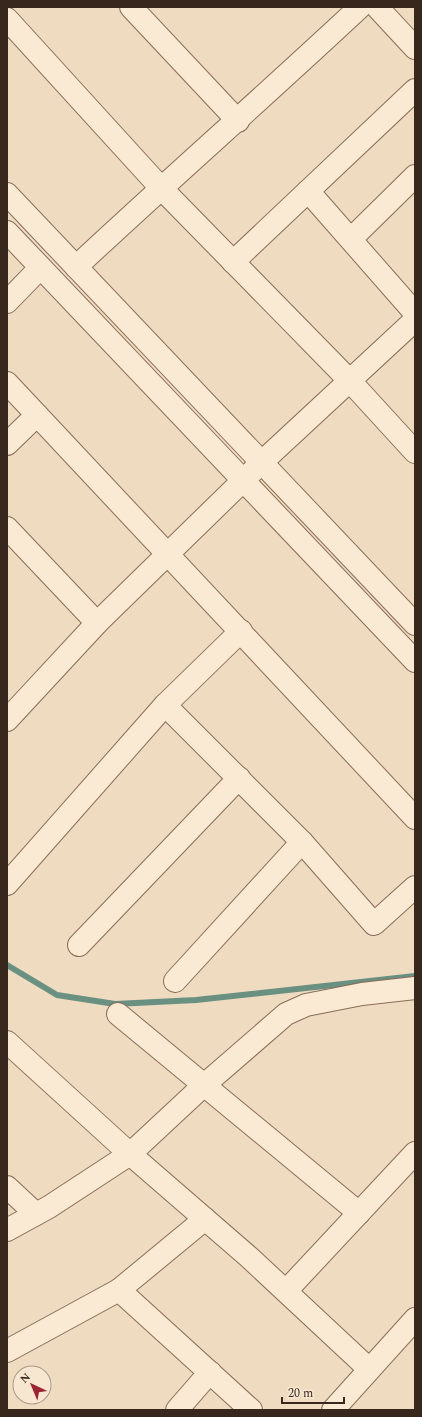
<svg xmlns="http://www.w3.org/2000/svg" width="422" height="1417" font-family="Spectral,serif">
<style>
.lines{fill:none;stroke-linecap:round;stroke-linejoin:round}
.stream{stroke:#6a9082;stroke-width:6}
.minor-casing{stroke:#896c58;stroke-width:24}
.tertiary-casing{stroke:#896c58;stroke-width:24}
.minor{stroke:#faead4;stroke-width:22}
.tertiary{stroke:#faead4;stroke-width:22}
</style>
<rect width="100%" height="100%" fill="#efdcc0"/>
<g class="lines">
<polyline class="stream" points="7,965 57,995 115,1004 196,1000 415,976"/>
<g class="minor-casing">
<g id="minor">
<polyline points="131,7 238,121"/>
<polyline points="377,7 415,48"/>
<polyline points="7,19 161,188 350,381 415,452"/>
<polyline points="308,191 415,313"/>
<polyline points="351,239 415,176"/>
<polyline points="233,262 415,90"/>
<path d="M76 267C170 179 266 95 360 7"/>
<polyline points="7,302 40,268"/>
<polyline points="7,383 415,818"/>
<polyline points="7,444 37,415"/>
<polyline points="7,528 97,623"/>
<polyline points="165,705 302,842 374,924 415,887"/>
<polyline points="7,720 97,623 262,462 415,320"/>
<polyline points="7,884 165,705 241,631"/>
<polyline points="79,945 239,778"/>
<polyline points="175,981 302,842"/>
<polyline points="118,1014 359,1213"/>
<polyline points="7,1042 130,1154 250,1258 369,1369"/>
<polyline points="7,1187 36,1214"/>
<polyline points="7,1230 49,1207 130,1154 203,1086 286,1014 306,1005 362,994 415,988"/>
<polyline points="119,1290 251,1410"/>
<polyline points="286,1291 415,1153"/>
<polyline points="7,1351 119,1290 205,1219"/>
<polyline points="177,1410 210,1372"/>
<polyline points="333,1410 415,1319"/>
</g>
</g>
<g class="tertiary-casing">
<g id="tertiary">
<polyline points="7,194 415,624"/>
<polyline points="7,232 415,661"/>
</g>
</g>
<use href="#minor" class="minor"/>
<use href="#tertiary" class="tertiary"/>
</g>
<rect width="422" height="1417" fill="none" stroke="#38271d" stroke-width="16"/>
<g transform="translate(32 1385) rotate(316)"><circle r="19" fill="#f7e7d0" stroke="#ab9a88"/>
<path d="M0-3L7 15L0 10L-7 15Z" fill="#9b2535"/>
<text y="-6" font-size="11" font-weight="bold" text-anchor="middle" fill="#38271d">N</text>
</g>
<path d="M282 1397v6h62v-6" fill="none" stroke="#38271d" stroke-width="2"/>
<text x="288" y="1397" font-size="12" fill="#38271d" stroke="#f7e7d0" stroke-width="3" paint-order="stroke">20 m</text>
</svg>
